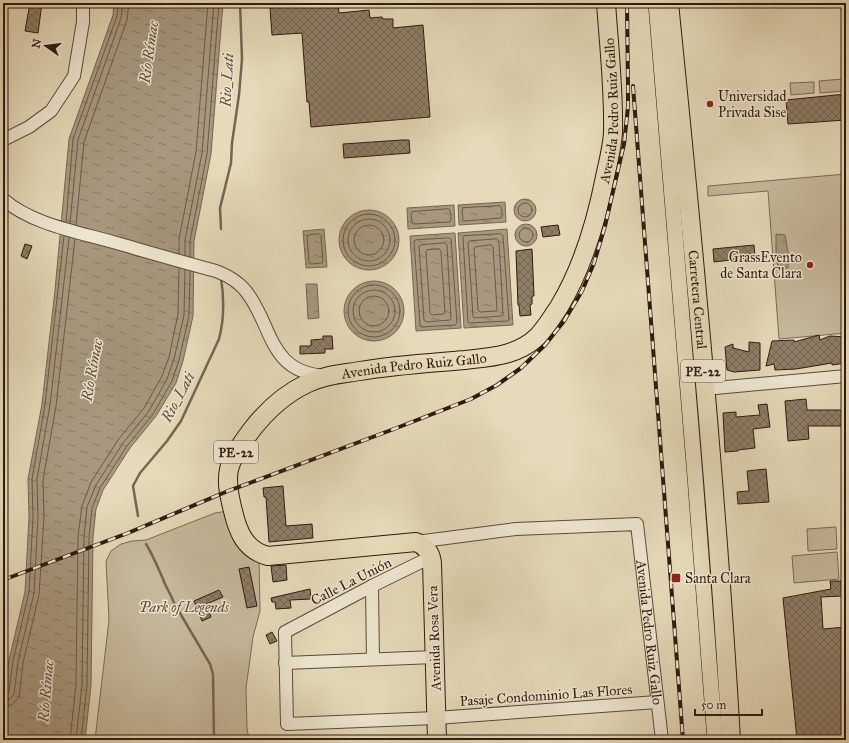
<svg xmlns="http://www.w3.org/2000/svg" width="849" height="743" font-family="'IM FELL Great Primer',serif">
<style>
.green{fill:#c6b99c;stroke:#7b6955}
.water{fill:url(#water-ripples);stroke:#776552}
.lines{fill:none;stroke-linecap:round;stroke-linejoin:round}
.shore{stroke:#6c5846;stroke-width:1}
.stream{stroke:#776552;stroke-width:2.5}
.building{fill:url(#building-cross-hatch);stroke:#30190e}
.minor-casing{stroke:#5d4939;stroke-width:14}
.major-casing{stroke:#30190e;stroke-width:16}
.highway-casing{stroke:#30190e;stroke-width:20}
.minor{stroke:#eee7d2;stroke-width:12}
.major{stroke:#e5dab9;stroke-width:15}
.highway{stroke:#e5dab9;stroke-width:18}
.rail-casing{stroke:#30190e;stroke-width:4}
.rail{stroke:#eee7d2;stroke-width:2.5;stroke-dasharray:8;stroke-linecap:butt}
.poi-dot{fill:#8f2418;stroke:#eee7d2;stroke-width:1.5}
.labels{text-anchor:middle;stroke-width:3;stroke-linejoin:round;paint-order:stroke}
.shield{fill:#eee7d2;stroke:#695749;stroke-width:1}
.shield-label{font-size:13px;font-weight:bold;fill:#30190e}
.poi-label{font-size:14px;fill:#30190e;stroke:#eee7d2;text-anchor:start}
.street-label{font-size:14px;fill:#30190e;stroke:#eee7d2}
.park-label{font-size:14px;font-style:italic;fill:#5d4939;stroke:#eee7d2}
.water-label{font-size:15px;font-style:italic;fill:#604c3b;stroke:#eee7d2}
</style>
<defs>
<pattern id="water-ripples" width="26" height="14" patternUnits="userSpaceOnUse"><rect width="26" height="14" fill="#a7987f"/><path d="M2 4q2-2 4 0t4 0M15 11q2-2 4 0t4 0" fill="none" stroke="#887b66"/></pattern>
<pattern id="building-cross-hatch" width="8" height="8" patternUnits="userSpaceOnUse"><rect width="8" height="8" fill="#8e7d67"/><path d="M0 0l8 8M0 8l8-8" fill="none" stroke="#746653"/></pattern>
</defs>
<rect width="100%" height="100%" fill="#e5dab9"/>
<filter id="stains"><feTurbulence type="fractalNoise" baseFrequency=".005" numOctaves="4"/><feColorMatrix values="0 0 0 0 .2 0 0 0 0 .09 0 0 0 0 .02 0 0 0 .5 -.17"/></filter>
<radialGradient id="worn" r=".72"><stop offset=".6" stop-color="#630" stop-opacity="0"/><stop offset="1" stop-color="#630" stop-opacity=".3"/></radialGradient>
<g class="green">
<polygon points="843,79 844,91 820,93 819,81"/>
<polygon points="814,82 814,93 791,95 790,83"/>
<polygon points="846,174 846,333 779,339 768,191 708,196 708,186"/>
<polygon points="228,511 259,558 260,611 253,637 246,688 247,728 249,740 95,740 109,620 106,561 111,551 121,544 132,541 146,540 215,513"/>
<polygon points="836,527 837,549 808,551 807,529"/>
<polygon points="837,552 839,579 794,583 792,556"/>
</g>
<g class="water">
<polygon points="114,3 223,3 211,154 194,241 193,316 183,361 176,383 156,416 130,448 103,490 96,509 93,537 91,685 85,740 3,740 3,708 9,660 25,592 29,517 28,479 42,404 55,290 69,139 113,15"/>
<circle cx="525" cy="210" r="11"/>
<polygon points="505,202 506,222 459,225 458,205"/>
<polygon points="454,205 455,226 408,229 407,208"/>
<circle cx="369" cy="240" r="30"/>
<circle cx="526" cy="235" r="11"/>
<polygon points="324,229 327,267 306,268 303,231"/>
<polygon points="507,229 513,325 464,328 458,233"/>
<polygon points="455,233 461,328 416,331 410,236"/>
<polygon points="776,234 785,235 788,252 788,268 779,268 776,260"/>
<circle cx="374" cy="311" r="30"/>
<polygon points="306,284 317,284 319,318 308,319"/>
</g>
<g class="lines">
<g class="shore">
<circle cx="525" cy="210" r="7"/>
<path d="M500 206C502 208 503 216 501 218L465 221 463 220 462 210 463 208Z"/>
<path d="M449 209C451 212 452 219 450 222L414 224 412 223 411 214 412 212Z"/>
<circle cx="369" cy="240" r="26"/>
<circle cx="369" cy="240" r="21"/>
<polyline points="66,222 73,139 117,16 118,3"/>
<polyline points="70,223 78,140 121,18 123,3"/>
<polyline points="76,225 84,142 127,20 129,3"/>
<circle cx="369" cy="240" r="15"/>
<circle cx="526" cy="235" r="7"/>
<polygon points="319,234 321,236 323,262 321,263 311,264 309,262 307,236 309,235"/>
<polygon points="501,234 503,236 509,320 507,321 469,323 468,322 463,238 464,236"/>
<polygon points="449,238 451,239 457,323 455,325 421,327 420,325 414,241 416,240"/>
<polygon points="497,239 499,241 503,315 502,316 474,318 473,316 468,242 470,241"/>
<polygon points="445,243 447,245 451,318 450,320 426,322 424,320 419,246 421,245"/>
<polygon points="491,245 493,247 497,309 496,311 480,312 478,310 474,248 476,247"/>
<polygon points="439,249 441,251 445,313 443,314 432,315 430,313 426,252 427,250"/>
<polyline points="179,254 179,239 196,152 208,3"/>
<polyline points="185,255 185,240 202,153 214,3"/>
<polyline points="190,257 190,241 207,154 219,3"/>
<circle cx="374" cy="311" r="26"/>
<circle cx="374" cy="311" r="21"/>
<circle cx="374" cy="311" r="15"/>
<polyline points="3,696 7,695 9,692 13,661 29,592 33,517 32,479 45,405 64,236"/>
<polyline points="3,701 10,699 14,694 18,662 34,593 38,517 37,479 50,405 69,238"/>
<polyline points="3,707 12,705 19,697 23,663 39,595 44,517 43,480 56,406 75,239"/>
<polyline points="70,740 76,684 78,536 82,506 91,482 118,440 144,408 162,376 169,357 178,314 179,268"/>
<polyline points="76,740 82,685 84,536 87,507 96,485 123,443 149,411 167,379 174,359 184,315 185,270"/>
<polyline points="81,740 87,685 89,537 92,508 100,488 127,446 153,414 172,381 179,360 189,316 190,271"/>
</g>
<g class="stream">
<polyline points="221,229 220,208 231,163 232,143 239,95 242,59 240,3"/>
<path d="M138 516 133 486 140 473 167 441 181 421 219 339C224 320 224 297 221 278"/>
<path d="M146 544C153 555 158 568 163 579 166 588 171 594 174 603L210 664 213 674 214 740"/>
</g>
</g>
<g class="building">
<polygon points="30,3 42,3 38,33 25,31"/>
<polygon points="338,3 339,13 369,10 370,18 382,17 383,19 393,19 393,28 423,25 430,117 311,127 309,102 307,102 302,33 272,35 270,8"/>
<polygon points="846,94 846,120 788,124 786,100"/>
<polygon points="402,140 409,140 410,153 344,158 343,144"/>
<polygon points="558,225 560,235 543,237 541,227"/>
<polygon points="25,244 32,246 27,259 21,256"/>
<polygon points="754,245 755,257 714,262 713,249"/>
<polygon points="532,249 534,296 532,296 532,304 530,305 531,315 520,316 519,305 518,305 516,251"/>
<polygon points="819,335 820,340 830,336 846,337 846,363 832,365 832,363 796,369 775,370 774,364 766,366 772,341 794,340 794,342"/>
<polygon points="323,336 332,336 333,349 325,349 325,353 300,354 300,346 311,346 311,340 323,339"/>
<polygon points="749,342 760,343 760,370 734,372 727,370 725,347 733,344 733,348 749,352"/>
<polygon points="806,399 807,410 846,410 846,426 808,426 809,439 788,441 785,401"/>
<polygon points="767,404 770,427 753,429 755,448 738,450 738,451 725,452 723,413 736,412 736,417 760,415 758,405"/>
<polygon points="766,469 769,502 738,504 737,492 749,491 747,471"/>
<polygon points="283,486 286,526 312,524 313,538 269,542 266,497 264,497 263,488"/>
<polygon points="286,565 287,580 273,582 271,566"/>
<polygon points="249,567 257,606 247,608 239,569"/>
<polygon points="830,581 841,581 842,596 821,597 823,629 846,627 846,740 797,740 783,598 831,589"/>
<polygon points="310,589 311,599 290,600 291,608 276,609 275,602 272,602 271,598"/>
<polygon points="219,590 223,597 206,604 211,617 202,621 194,601"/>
<polygon points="272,632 277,641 270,644 266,635"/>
</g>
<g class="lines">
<g class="minor-casing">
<g id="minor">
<polyline points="3,140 29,127 51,111 74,76 83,22 83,3"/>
<path d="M3 199C31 224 78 232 113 242 148 252 182 262 216 271 229 276 240 282 248 294 273 328 269 372 325 376"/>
<polyline points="705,389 846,376"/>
<path id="s1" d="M416 542 516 529 637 524 662 740"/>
<polyline points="431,557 372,586 285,632 287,724 436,718 657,702"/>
<polyline points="372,586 373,659"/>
<polyline points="285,663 435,657"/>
</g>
</g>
<g class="major-casing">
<polyline id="major" points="656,3 695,476 715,740"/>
</g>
<g class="highway-casing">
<g id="highway">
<path id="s2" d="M669 3C694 248 717 494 731 740"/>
<path id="s3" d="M437 740 432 563C431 553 426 546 416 542L268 556C245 550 238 532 233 511 223 472 227 464 250 432 266 411 284 394 308 383 325 375 342 374 360 371 395 365 430 363 465 360 491 357 517 356 537 337 546 328 552 317 559 307 583 267 596 223 605 177 608 163 612 148 613 133 614 90 609 46 606 3"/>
</g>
</g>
<use href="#minor" class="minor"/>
<use href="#major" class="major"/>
<use href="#highway" class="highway"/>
<g class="rail-casing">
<g id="rail">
<polyline points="633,86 683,740"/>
<polyline points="3,580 128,533 228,491 394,429 471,399 497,385 521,368 545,345 564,321 582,291 594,263 605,226 624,144 628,107 628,87 627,3"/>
</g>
</g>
<use href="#rail" class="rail"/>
</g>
<g class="poi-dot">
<circle cx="710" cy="104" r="4"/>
<circle cx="810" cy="265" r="4"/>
<rect x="671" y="573" width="10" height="10" rx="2"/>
</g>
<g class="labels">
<g class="shield">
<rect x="681" y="360" width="44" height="22" rx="3"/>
<rect x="214" y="441" width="44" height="22" rx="3"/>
</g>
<g class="shield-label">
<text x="703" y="376">PE-22</text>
<text x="236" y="457">PE-22</text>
</g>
<g class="poi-label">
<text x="718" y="101">Universidad<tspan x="718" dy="16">Privada Sise</tspan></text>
<text x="802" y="262" text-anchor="end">GrassEvento<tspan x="802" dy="16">de Santa Clara</tspan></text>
<text x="685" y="583">Santa Clara</text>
</g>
<g class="street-label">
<text dy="5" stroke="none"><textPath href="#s3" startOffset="1055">Avenida Pedro Ruiz Gallo</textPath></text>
<text dy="5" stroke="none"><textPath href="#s2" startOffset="298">Carretera Central</textPath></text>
<text dy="5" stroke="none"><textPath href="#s3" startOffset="684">Avenida Pedro Ruiz Gallo</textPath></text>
<text transform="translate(351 581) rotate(-27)" y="5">Calle La Unión</text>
<text dy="5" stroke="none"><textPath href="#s1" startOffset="331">Avenida Pedro Ruiz Gallo</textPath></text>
<text transform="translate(434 638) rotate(-92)" y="5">Avenida Rosa Vera</text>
<text transform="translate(546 695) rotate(-4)" y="5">Pasaje Condominio Las Flores</text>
</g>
<g class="park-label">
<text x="184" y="612">Park of Legends</text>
</g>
<g class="water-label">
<text transform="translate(149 52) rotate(-82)" y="5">Río Rímac</text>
<text transform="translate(227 80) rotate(-87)" y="5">Rio_Lati</text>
<text transform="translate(92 370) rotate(-80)" y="5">Río Rímac</text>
<text transform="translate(178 397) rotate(-62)" y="5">Rio_Lati</text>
<text transform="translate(46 691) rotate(-85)" y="5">Río Rímac</text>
</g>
</g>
<rect width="849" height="743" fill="none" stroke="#e5dab9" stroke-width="16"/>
<rect x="4" y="4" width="841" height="735" fill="none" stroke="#30190e" stroke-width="2"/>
<rect x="8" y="8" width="833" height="727" fill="none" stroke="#30190e"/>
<g transform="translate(46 46) rotate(284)" stroke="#eee7d2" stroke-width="3" paint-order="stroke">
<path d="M0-3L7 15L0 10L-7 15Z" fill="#30190e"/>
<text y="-6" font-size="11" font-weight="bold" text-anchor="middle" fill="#30190e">N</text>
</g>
<path d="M695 709v6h67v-6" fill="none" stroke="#30190e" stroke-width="2"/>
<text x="701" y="709" font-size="12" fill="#30190e" stroke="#eee7d2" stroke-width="3" paint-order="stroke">50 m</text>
<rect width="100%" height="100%" filter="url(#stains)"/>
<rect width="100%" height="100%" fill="url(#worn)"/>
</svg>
